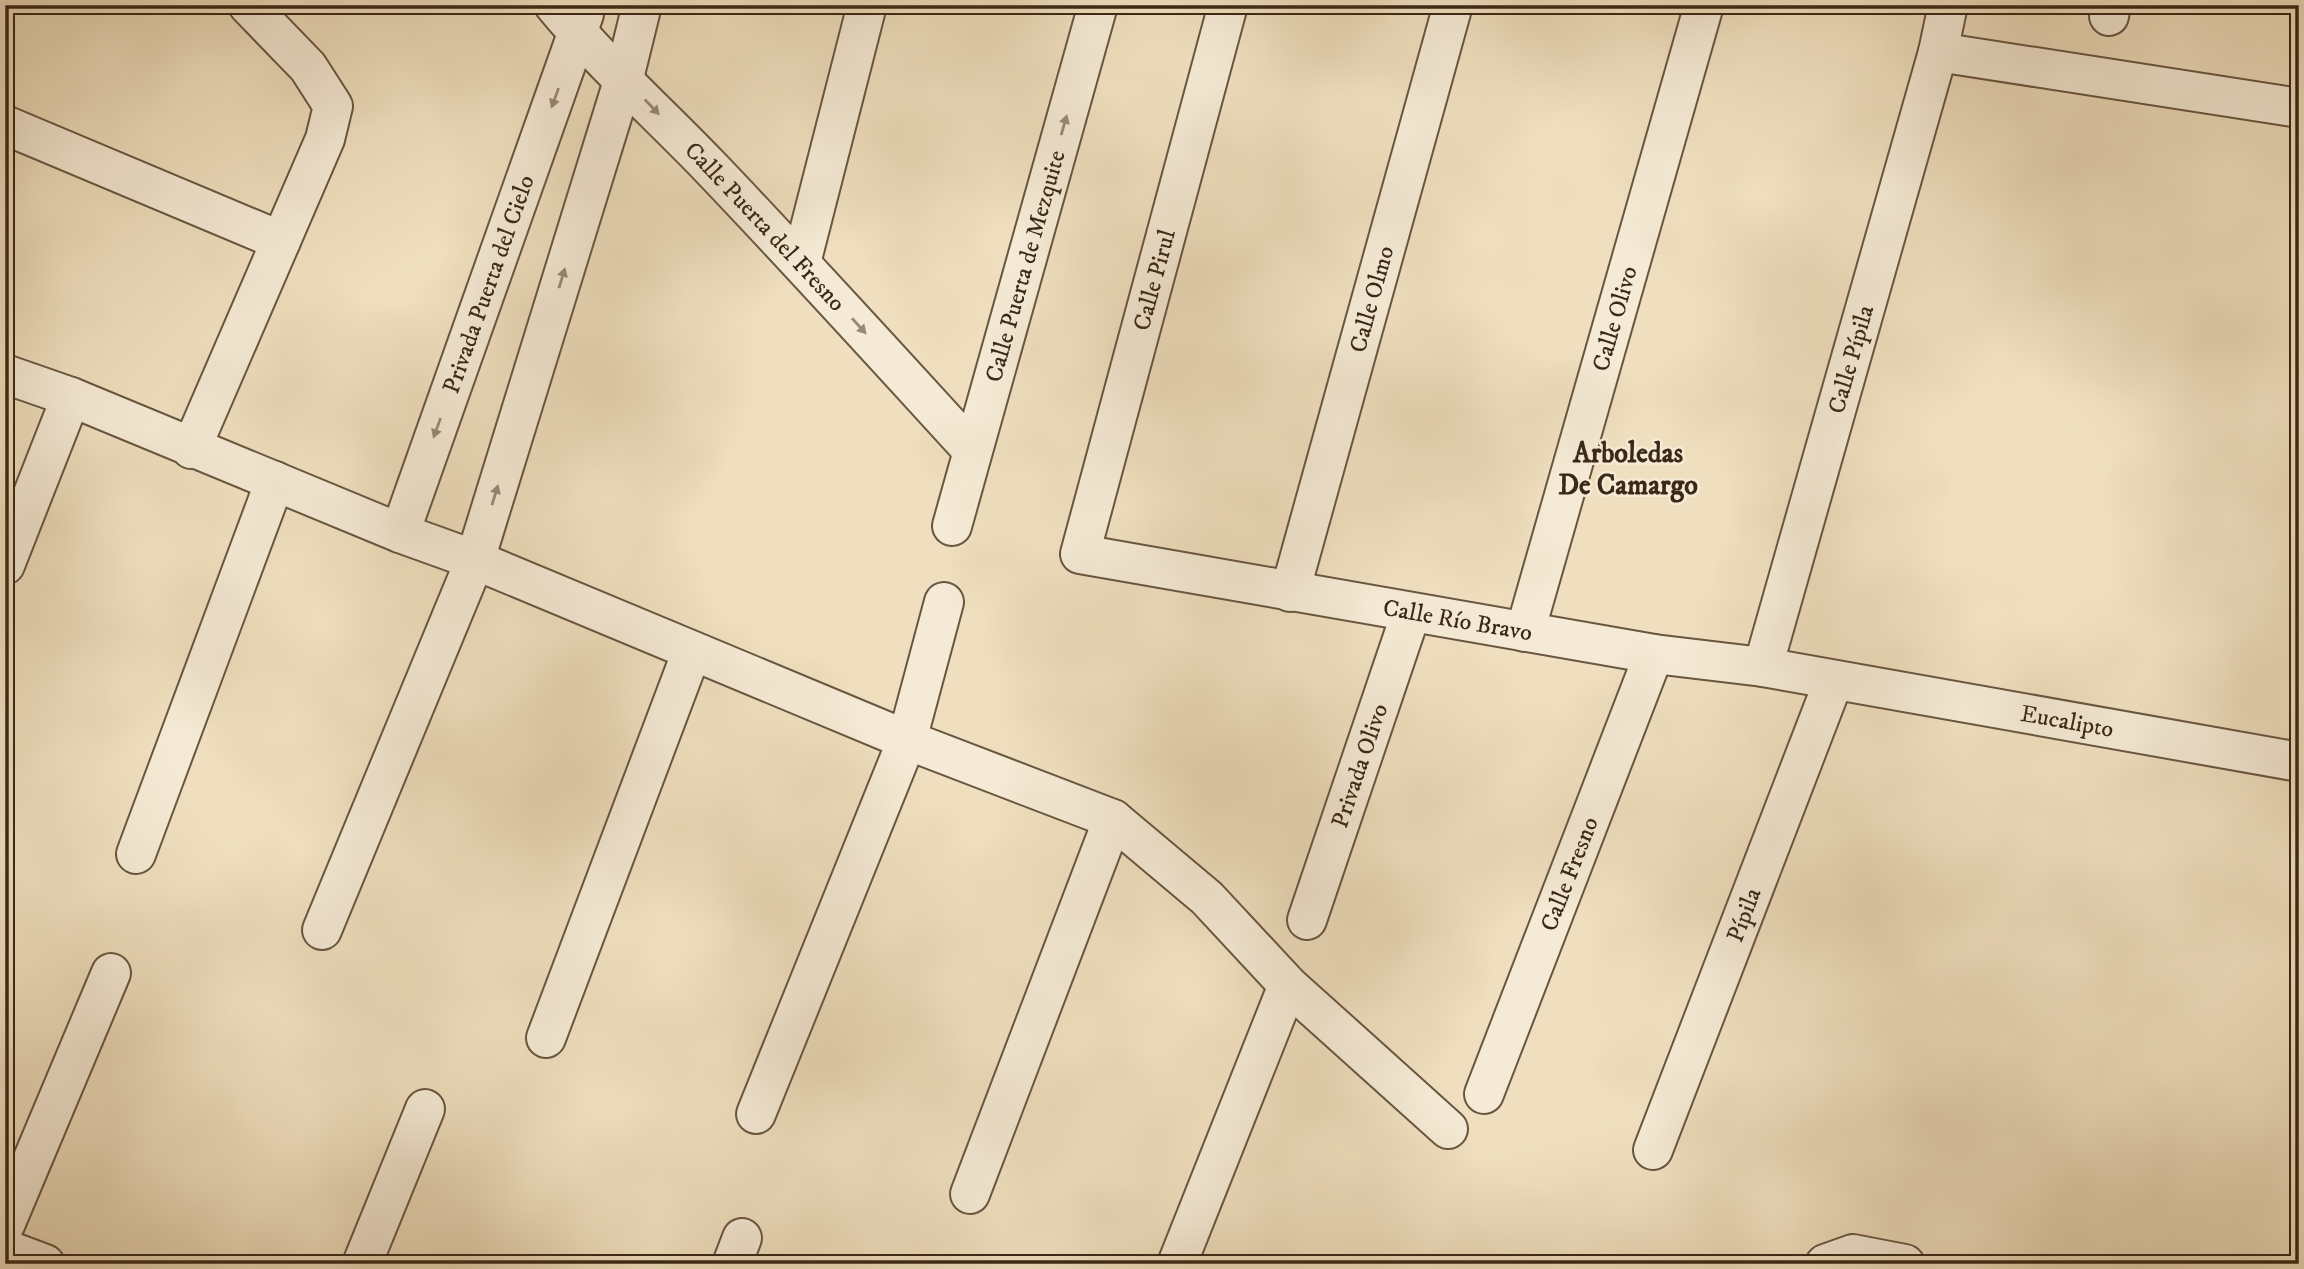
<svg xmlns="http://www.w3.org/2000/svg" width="2304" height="1269" font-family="'IM FELL DW Pica',serif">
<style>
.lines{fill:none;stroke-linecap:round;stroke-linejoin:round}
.minor-casing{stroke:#685641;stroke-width:42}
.minor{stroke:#f5ead5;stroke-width:38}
.oneway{fill:#988976}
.labels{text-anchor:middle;stroke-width:5;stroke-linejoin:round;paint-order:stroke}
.street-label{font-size:24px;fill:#3b2817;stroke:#f5ead5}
.quarter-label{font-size:28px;font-weight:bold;fill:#3b2817;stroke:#f5ead5}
</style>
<rect width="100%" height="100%" fill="#efdfbe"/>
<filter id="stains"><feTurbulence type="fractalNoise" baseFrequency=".00286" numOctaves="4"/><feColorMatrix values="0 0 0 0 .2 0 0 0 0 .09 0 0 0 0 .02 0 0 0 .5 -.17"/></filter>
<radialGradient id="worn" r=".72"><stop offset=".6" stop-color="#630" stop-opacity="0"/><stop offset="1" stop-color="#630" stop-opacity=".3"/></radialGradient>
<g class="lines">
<g class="minor-casing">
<g id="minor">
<path id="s1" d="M554 5C601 62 658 113 709 166 798 259 885 355 972 450"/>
<path id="s2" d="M1228 5 1080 554 1654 654 1763 667 2299 762"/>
<polyline points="2109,16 2111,5"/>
<polyline points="1938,52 2299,108"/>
<polyline points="5,125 281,241"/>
<polyline points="801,263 867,5"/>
<polyline points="5,374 71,397 400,533 475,560 907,740 1113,819 1207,898 1288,985 1448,1129"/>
<polyline points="191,449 325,139 333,106 308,67 248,5"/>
<path id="s3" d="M952 526 1098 5"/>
<path id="s4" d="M400 533 584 14"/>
<polyline points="5,565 71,397"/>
<path id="s5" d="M1290 592 1453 5"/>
<path id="s6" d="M1525 632 1704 5"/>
<path id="s7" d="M1763 667 1938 52 1948 5"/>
<polyline points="136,854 275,481"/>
<path id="s8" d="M1307 920 1411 613"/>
<polyline points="322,930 475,560 624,78 642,5"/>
<polyline points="546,1038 692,651"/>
<path id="s9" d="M1484 1094 1654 654"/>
<polyline points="756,1114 907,740 944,602"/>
<path id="s10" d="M1653 1150 1834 680"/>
<polyline points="970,1194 1113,819"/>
<polyline points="5,1225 111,973"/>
<polyline points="5,1249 45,1264"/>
<polyline points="362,1264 425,1109"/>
<polyline points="732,1264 742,1238"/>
<polyline points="1177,1264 1288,985"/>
<polyline points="1825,1264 1853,1254 1905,1264"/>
</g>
</g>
<use href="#minor" class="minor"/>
</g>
<defs><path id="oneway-solid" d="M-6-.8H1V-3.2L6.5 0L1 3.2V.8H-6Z" transform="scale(1.75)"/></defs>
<g class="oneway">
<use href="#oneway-solid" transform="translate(555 98) rotate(110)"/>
<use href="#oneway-solid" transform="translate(652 107) rotate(46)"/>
<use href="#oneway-solid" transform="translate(1064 125) rotate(-74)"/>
<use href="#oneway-solid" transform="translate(562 278) rotate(-73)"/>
<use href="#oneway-solid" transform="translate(859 326) rotate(48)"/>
<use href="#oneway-solid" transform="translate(437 428) rotate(110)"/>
<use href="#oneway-solid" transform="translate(495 495) rotate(-73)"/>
</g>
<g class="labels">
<g class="street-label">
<text dy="8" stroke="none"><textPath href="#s1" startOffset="306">Calle Puerta del Fresno</textPath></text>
<text dy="8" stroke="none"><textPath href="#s3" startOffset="270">Calle Puerta de Mezquite</textPath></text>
<text transform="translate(1154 280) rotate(-75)" y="8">Calle Pirul</text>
<text dy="8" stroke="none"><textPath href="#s4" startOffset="264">Privada Puerta del Cielo</textPath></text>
<text dy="8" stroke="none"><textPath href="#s5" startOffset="304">Calle Olmo</textPath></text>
<text dy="8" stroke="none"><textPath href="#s6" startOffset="326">Calle Olivo</textPath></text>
<text dy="8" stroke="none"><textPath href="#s7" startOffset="320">Calle Pípila</textPath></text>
<text dy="8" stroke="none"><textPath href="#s2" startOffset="952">Calle Río Bravo</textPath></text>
<text dy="8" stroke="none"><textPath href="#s2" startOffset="1570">Eucalipto</textPath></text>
<text dy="8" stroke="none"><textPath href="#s8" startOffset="163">Privada Olivo</textPath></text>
<text dy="8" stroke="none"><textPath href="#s9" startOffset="236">Calle Fresno</textPath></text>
<text dy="8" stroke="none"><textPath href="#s10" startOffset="252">Pípila</textPath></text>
</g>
<g class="quarter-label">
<text x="1628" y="462">Arboledas<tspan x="1628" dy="32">De Camargo</tspan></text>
</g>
</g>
<rect width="2304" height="1269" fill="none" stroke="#efdfbe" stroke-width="28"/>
<rect x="7" y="7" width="2290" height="1255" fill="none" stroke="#3b2817" stroke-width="3.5"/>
<rect x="14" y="14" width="2276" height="1241" fill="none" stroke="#3b2817" stroke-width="2"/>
<rect width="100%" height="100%" filter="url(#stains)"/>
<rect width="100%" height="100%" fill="url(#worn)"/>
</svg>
